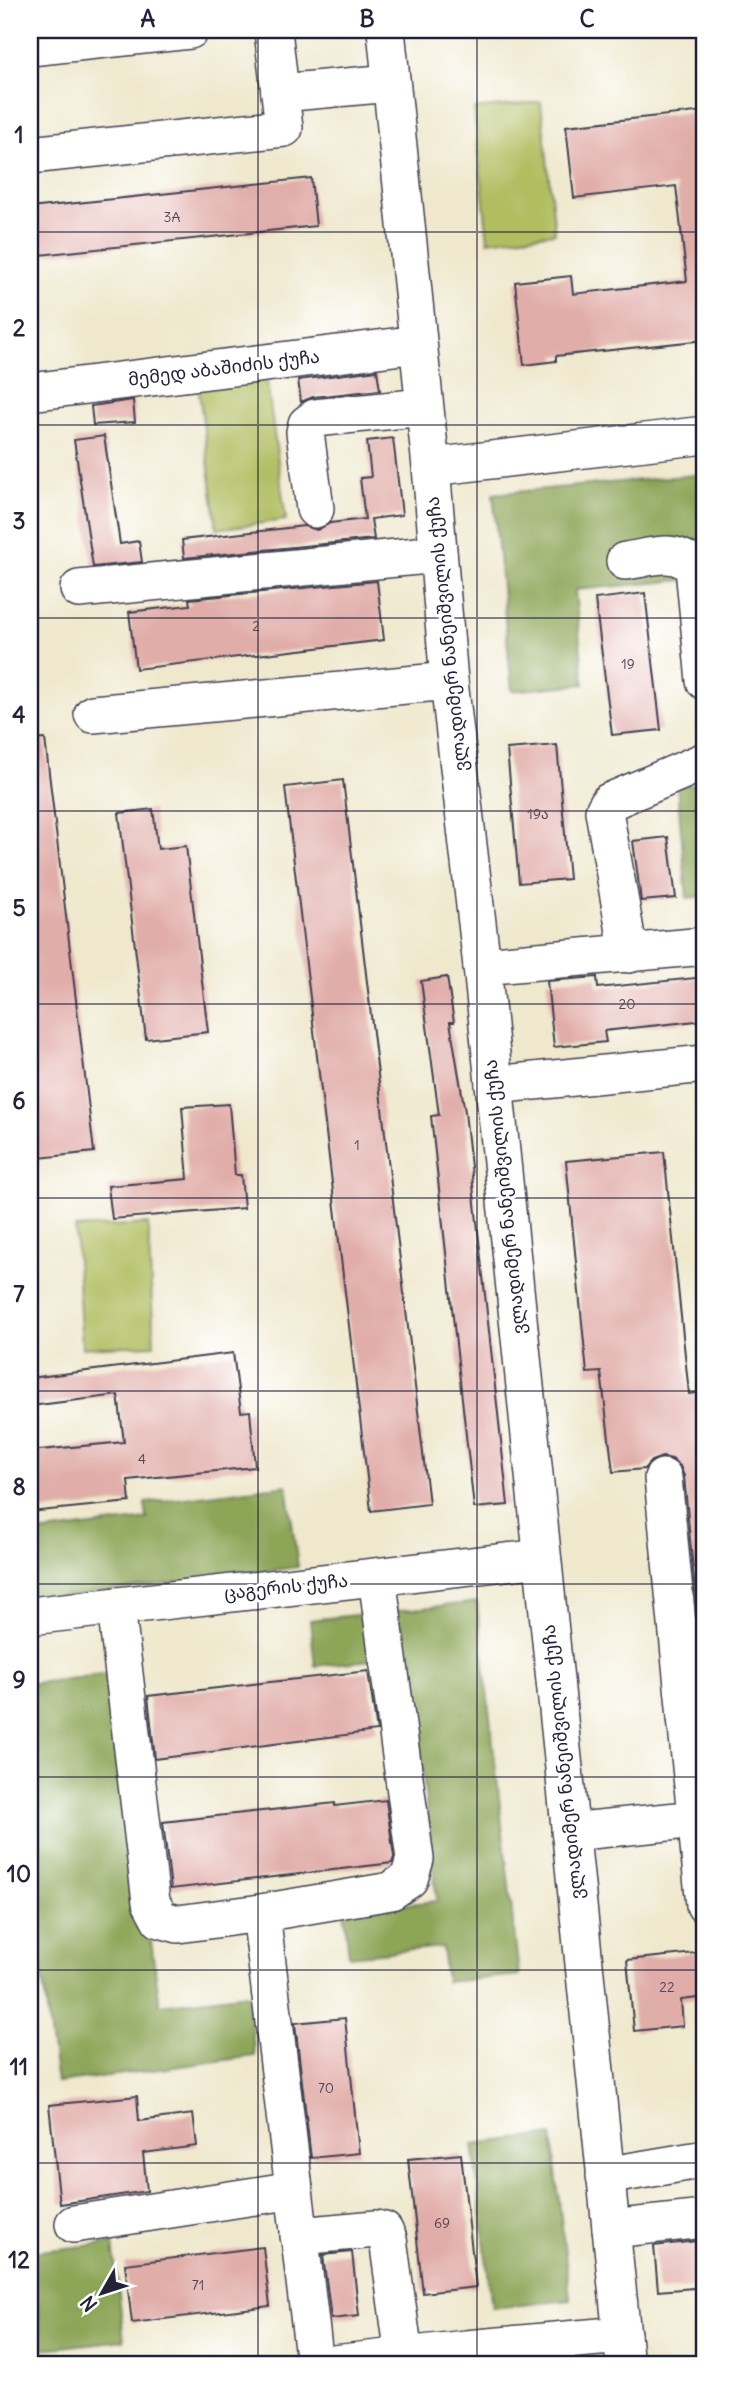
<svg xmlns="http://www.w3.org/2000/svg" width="735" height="2395" font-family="Delius,'Noto Sans Georgian',sans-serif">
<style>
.green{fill:#b0be61;stroke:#69704e;stroke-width:2}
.forest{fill:#8ca557;stroke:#576449;stroke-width:2}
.building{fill:#e1ada9}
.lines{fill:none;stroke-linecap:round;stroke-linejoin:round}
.minor-casing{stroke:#414051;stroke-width:40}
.minor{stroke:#fff;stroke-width:37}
.grid{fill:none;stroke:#22223b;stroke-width:2;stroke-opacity:0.55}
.labels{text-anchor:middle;stroke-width:6;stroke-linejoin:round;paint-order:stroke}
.number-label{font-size:14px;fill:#524556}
.street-label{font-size:18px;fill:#22223b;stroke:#fff}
.neatline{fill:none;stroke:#22223b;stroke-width:2.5}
.grid-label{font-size:23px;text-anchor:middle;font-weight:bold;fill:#22223b}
</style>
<rect width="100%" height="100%" fill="#fff"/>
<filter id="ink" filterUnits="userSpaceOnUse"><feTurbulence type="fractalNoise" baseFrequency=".0143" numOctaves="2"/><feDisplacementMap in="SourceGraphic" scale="14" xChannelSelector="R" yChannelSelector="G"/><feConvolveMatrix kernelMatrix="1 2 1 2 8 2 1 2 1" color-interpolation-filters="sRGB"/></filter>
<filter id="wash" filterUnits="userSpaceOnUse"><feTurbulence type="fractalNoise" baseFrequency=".00686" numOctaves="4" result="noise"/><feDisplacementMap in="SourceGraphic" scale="28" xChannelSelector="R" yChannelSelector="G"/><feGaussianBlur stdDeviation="1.57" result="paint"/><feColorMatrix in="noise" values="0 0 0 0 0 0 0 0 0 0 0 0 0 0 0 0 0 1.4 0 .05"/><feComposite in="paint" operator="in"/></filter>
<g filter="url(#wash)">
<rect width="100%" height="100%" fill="#efe8cd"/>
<g class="green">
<polygon points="541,102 555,233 488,241 474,109"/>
<polygon points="266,375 286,520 217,529 198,384"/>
<polygon points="148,1224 154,1345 82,1348 75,1228"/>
</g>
<g class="forest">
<polygon points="705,474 705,578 575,590 584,684 512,691 493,494"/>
<polygon points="705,784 705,896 687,898 677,786"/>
<polygon points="287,1485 298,1567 30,1601 30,1534 147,1519 145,1503"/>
<polygon points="477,1602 519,1975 446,1982 442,1947 349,1956 344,1911 437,1901 410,1656 315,1666 310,1620"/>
<polygon points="113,1673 160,2005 247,1994 255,2056 57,2083 30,1887 30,1684"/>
<polygon points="552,2135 570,2300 492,2308 473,2144"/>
<polygon points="113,2243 124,2340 43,2349 31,2252"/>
</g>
<g id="blocks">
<g class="building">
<polygon points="705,111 705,183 698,184 705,249 705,340 556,356 556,361 524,365 515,282 571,276 573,294 687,281 676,186 574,198 566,126"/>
<polygon points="311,178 316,226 30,256 30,208"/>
<polygon points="377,370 380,390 313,397 301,402 298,380"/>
<polygon points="133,400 135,422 93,425 91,406"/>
<polygon points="104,436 120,544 139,541 142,562 93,567 74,440"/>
<polygon points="393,438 402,515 371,519 374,539 184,558 182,540 304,526 317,530 330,523 365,519 360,478 371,477 367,441"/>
<polygon points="377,581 384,640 136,669 129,612 190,605 189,599"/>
<polygon points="645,593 661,730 612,735 595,599"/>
<polygon points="45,739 94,1152 30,1159 30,740"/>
<polygon points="557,745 569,879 519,883 507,749"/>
<polygon points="343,780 429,1504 371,1511 285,787"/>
<polygon points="153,809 158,849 186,846 208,1032 146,1039 119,813"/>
<polygon points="668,837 676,898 641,901 633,841"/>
<polygon points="447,977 454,1022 450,1022 465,1112 508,1505 474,1508 431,1116 439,1115 421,981"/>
<polygon points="597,977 598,988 705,977 705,1020 604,1031 606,1042 554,1047 547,981"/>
<polygon points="229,1104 235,1175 241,1175 244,1208 112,1219 108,1186 188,1179 182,1107"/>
<polygon points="664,1152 689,1394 705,1392 705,1602 696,1602 684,1476 680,1466 672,1459 662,1457 651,1461 644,1469 613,1472 601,1372 587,1373 566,1161"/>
<polygon points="233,1353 241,1412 250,1411 255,1467 128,1480 130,1502 30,1512 30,1451 124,1442 118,1395 30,1406 30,1378"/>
<polygon points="368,1671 377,1731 155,1759 148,1696"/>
<polygon points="386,1800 394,1857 392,1863 171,1889 163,1822 335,1803 335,1806"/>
<polygon points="705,1952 705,1997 681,2000 683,2026 634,2031 627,1960"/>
<polygon points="345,2018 359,2153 311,2158 295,2023"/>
<polygon points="137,2096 139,2121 193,2114 197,2146 143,2153 147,2191 60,2204 49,2105"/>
<polygon points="461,2154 476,2287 423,2293 408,2159"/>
<polygon points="705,2240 705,2287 658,2291 654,2246"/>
<polygon points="263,2247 270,2306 132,2323 125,2264"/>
<polygon points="352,2252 359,2316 331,2319 323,2255"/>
</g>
</g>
</g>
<g filter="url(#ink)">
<use href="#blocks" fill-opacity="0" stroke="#414051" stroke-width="2"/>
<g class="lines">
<g class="minor-casing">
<g id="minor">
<polyline points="273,30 280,93"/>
<polyline points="386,30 431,467 449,681 482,966 625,2365"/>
<polyline points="30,47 190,30"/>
<polyline points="30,155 284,128 280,93 391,83"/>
<polyline points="30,392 418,344"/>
<polyline points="431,467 705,435"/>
<polyline points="315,509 305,432 307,424 315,418 424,407"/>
<path d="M625 561C650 558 676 546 694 568L705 681"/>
<polyline points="79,589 438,554"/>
<polyline points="93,714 449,681"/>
<polyline points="629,954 604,811 609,802 705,761"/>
<polyline points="482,966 705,946"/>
<polyline points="494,1085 705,1064"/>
<polyline points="663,1478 686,1717"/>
<polyline points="116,1606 151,1902 160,1919 178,1924 261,1913 315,2365"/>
<polyline points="30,1616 542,1558"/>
<polyline points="705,1716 686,1717 705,1905"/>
<polyline points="570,1832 697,1819"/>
<polyline points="261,1913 391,1891 409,1879 415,1859 377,1577"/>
<polyline points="605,2176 705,2159"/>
<polyline points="74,2224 294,2190"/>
<polyline points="611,2229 705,2219"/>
<polyline points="299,2236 376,2229 384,2231 388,2239 404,2356"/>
<polyline points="325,2365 466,2349 622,2335"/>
</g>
</g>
<use href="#minor" class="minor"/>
</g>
</g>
<path class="grid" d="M258 30V2365M477 30V2365M30 232H705M30 425H705M30 618H705M30 811H705M30 1004H705M30 1198H705M30 1391H705M30 1584H705M30 1777H705M30 1970H705M30 2163H705"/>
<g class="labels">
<g class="number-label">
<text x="172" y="222">3A</text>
<text x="256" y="631">2</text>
<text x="628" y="669">19</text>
<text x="538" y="819">19ა</text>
<text x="627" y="1009">20</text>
<text x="357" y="1150">1</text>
<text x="142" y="1464">4</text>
<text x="667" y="1992">22</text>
<text x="326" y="2093">70</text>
<text x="442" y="2228">69</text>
<text x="198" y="2290">71</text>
</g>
<g class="street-label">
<text transform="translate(224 368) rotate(-7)" y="6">მემედ აბაშიძის ქუჩა</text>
<text transform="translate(447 634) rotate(-96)" y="6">ვლადიმერ ნანეიშვილის ქუჩა</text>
<text transform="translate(505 1197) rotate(-96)" y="6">ვლადიმერ ნანეიშვილის ქუჩა</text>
<text transform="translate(286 1587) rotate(-6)" y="6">ცაგერის ქუჩა</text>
<text transform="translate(563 1762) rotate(-96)" y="6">ვლადიმერ ნანეიშვილის ქუჩა</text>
</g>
</g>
<rect width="735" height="2395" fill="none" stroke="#fff" stroke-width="77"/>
<g transform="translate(102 2293) rotate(231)" stroke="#ffffff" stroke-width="5" paint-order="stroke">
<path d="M0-5L12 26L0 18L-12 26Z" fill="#22223b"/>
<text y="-10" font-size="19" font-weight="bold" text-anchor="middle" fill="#22223b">N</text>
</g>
<rect x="38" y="38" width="658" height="2318" class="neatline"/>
<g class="grid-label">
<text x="148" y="27">A</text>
<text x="367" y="27">B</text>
<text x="587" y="27">C</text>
<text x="19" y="143">1</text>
<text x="19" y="336">2</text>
<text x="19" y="529">3</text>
<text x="19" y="723">4</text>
<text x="19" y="916">5</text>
<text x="19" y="1109">6</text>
<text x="19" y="1302">7</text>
<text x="19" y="1495">8</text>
<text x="19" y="1688">9</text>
<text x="19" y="1882">10</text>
<text x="19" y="2075">11</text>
<text x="19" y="2268">12</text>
</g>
</svg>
